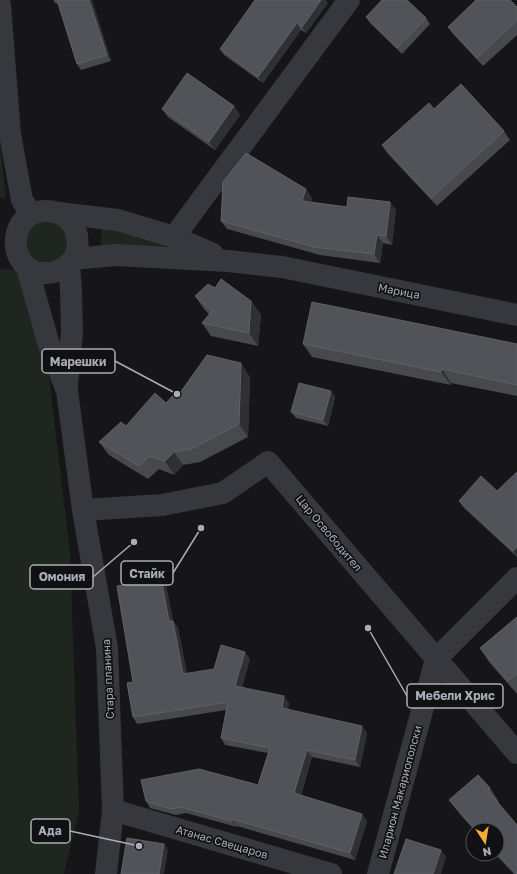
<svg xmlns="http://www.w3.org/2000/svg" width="517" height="874" font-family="'Golos Text',sans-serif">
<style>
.green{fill:#1e261f}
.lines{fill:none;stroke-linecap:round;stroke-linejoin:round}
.minor{stroke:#37383d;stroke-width:22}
.wall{fill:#47494d}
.shaded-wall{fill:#2f3033}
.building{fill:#525359;stroke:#5f6168}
.labels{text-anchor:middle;stroke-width:3.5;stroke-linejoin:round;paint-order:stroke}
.street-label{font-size:11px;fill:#a8adb8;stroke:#111113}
.leader{fill:none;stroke:#a8adb8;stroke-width:1.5}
.callout-dot{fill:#a8adb8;stroke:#111113;stroke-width:1.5}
.callout{fill:#111113;stroke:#a8adb8;stroke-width:1.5}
.callout-label{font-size:12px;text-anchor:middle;font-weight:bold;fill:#a8adb8}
</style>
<rect width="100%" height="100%" fill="#161618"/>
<g class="green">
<polygon points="0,143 6,198 0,198"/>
<path d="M37 220H58L69 239C68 244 67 250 64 254 56 265 35 265 28 252 25 247 27 236 26 230Z"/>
<polygon points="102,223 170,246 101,246"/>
<polygon points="0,268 22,272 43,326 70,553 79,811 64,874 0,874"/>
</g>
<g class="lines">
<g class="minor">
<polyline points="0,5 10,134 22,200 31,214"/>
<path d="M59 213C62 215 67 217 69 220 80 232 81 253 69 264 62 270 55 273 46 273 2 274 6 198 59 213L118 220 174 237 213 254"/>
<polyline points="174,237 349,0"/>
<polyline points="73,259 116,255 228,261 282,267 517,315"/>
<polyline points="27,267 49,345 67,391 83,510 107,648 113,810 106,874"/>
<polyline points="67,384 72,333 71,290 69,264"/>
<polyline points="83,510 162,505 223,493 268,462 517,753"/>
<polyline points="113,810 331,874"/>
<polyline points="378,874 436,659 517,578"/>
</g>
</g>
<g class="wall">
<polygon points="53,0 92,0 111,61 81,70 77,64 58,3 56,4"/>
<polygon points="328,3 306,33 301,30 263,83 224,55 220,49"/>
<polygon points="517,7 517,35 483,66 454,35 448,27"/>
<polygon points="366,17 426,18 430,24 402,54 370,23"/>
<polygon points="234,106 240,115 215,150 168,117 162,109"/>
<polygon points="434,109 504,131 510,140 437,206 388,154 382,145"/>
<polygon points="312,198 311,202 347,207 396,210 392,245 383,243 380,263 320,255 227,229 221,221"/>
<polygon points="215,288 251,301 261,315 258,346 211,336 202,323 209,314 204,309 195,296"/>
<polygon points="303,344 517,344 517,396 451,383 451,385 312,357"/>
<polygon points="250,377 248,437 200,462 183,465 174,475 159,469 148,479 109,455 99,442 166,403 180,393"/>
<polygon points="335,397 328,426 296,418 291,412"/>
<polygon points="517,472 517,557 464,508 459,501 497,491"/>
<polygon points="166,585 173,621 178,628 187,674 214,669 250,659 242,687 289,703 288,710 367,733 360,767 312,757 301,795 367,821 355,860 237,826 237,827 186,813 176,815 150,808 146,801 258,785 268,753 225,745 221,738 226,710 137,724 133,717 133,682"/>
<polygon points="517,617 517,694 489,662 480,648"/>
<polygon points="490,788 499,802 498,803 517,874 514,874 495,854 497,854 497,830 474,830 459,813 449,800"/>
</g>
<g class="shaded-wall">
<polygon points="89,0 92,0 111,61 107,55"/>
<polygon points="321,0 326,0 328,3 306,33 302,27"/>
<polygon points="297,23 301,30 263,83 258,77"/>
<polygon points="234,106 240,115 215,150 209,142"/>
<polygon points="306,189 312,198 309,210 302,201"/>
<polygon points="390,202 396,210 392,245 386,236"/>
<polygon points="377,235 383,243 380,263 374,254"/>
<polygon points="251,301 261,315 258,346 249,333"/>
<polygon points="241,363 250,377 248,437 239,424"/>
<polygon points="442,369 451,383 451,385 441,372"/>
<polygon points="331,391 335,397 328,426 323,420"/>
<polygon points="174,452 183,465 174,475 165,461"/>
<polygon points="517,547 517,557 513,551"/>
<polygon points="161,578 166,585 174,628 169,621"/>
<polygon points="173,621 178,628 188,681 183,674"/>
<polygon points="245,652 250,659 240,692 235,686"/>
<polygon points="284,696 289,703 287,715 282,708"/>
<polygon points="362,726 367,733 360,767 355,760"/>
<polygon points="307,750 312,757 299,800 294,793"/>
<polygon points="362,814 367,821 355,860 350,853"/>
<polygon points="232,819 237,826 237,827 232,821"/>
<polygon points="164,844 168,850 164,874 159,874"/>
<polygon points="441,850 446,857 441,874 433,874"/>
</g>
<g class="building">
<polygon points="57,0 89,0 107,55 77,64"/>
<polygon points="255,0 321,0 302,27 297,23 258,77 220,49"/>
<polygon points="382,0 407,0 426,18 397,48 366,17"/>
<polygon points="476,0 510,0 517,7 517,20 477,58 448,27"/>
<polygon points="187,73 234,106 209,142 162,109"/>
<polygon points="461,84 504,131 431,198 382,145 429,103 434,109"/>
<polygon points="246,153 306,189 302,201 347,207 348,197 390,202 386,236 377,235 374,254 314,247 221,221 223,182"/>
<polygon points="221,279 251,301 249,333 202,323 212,311 195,296 208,284 215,288"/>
<polygon points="312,302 517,344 517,385 442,369 441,372 303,344"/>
<polygon points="207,355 241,363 239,424 191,449 174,452 165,461 149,456 139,466 99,442 121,422 126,426 155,393 166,403 177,391 180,393"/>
<polygon points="299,383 331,391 323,420 291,412"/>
<polygon points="517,472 517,547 513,551 459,501 481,476 497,491"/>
<polygon points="161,578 169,621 173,621 183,674 214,669 221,645 245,652 235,686 284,696 282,708 362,726 355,760 307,750 294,793 362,814 350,853 232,819 232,821 181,807 171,809 146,801 141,780 199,769 258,785 270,748 221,738 228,702 133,717 127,683 133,682 117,586"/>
<polygon points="517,617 517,674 508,681 480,648"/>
<polygon points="478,775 490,788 488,791 517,825 517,874 497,853 497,830 476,830 449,800"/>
<polygon points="127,838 164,844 159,874 121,874"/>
<polygon points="406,839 441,850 433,874 394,874"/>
</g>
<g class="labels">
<g class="street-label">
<text transform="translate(399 291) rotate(11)" y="4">Марица</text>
<text transform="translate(329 533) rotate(50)" y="4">Цар Освободител</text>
<text transform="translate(108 679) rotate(-93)" y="4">Стара планина</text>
<text transform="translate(400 792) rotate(-75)" y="4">Иларион Макариополски</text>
<text transform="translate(222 842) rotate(16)" y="4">Атанас Свещаров</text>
</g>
</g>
<path class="leader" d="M177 394L115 361M201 528L173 573M134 542L93 577M368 628L407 696M139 846L70 831"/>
<g class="callout-dot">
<circle cx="177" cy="394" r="4"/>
<circle cx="201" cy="528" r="4"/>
<circle cx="134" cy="542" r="4"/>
<circle cx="368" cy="628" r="4"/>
<circle cx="139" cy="846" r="4"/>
</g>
<g class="callout">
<rect x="42" y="349" width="73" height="24" rx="4"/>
<rect x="121" y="561" width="52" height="24" rx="4"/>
<rect x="30" y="565" width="63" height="24" rx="4"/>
<rect x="407" y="684" width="96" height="24" rx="4"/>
<rect x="31" y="819" width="39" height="24" rx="4"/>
</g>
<g class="callout-label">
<text x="78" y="366">Марешки</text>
<text x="147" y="578">Стайк</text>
<text x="62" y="581">Омония</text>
<text x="455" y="700">Мебели Хрис</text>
<text x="50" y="835">Ада</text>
</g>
<g transform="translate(485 842) rotate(168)"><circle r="19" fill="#111113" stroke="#4d4f55"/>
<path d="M0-3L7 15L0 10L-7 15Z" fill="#f2b134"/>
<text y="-6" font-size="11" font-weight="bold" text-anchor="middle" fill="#a8adb8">N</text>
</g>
</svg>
